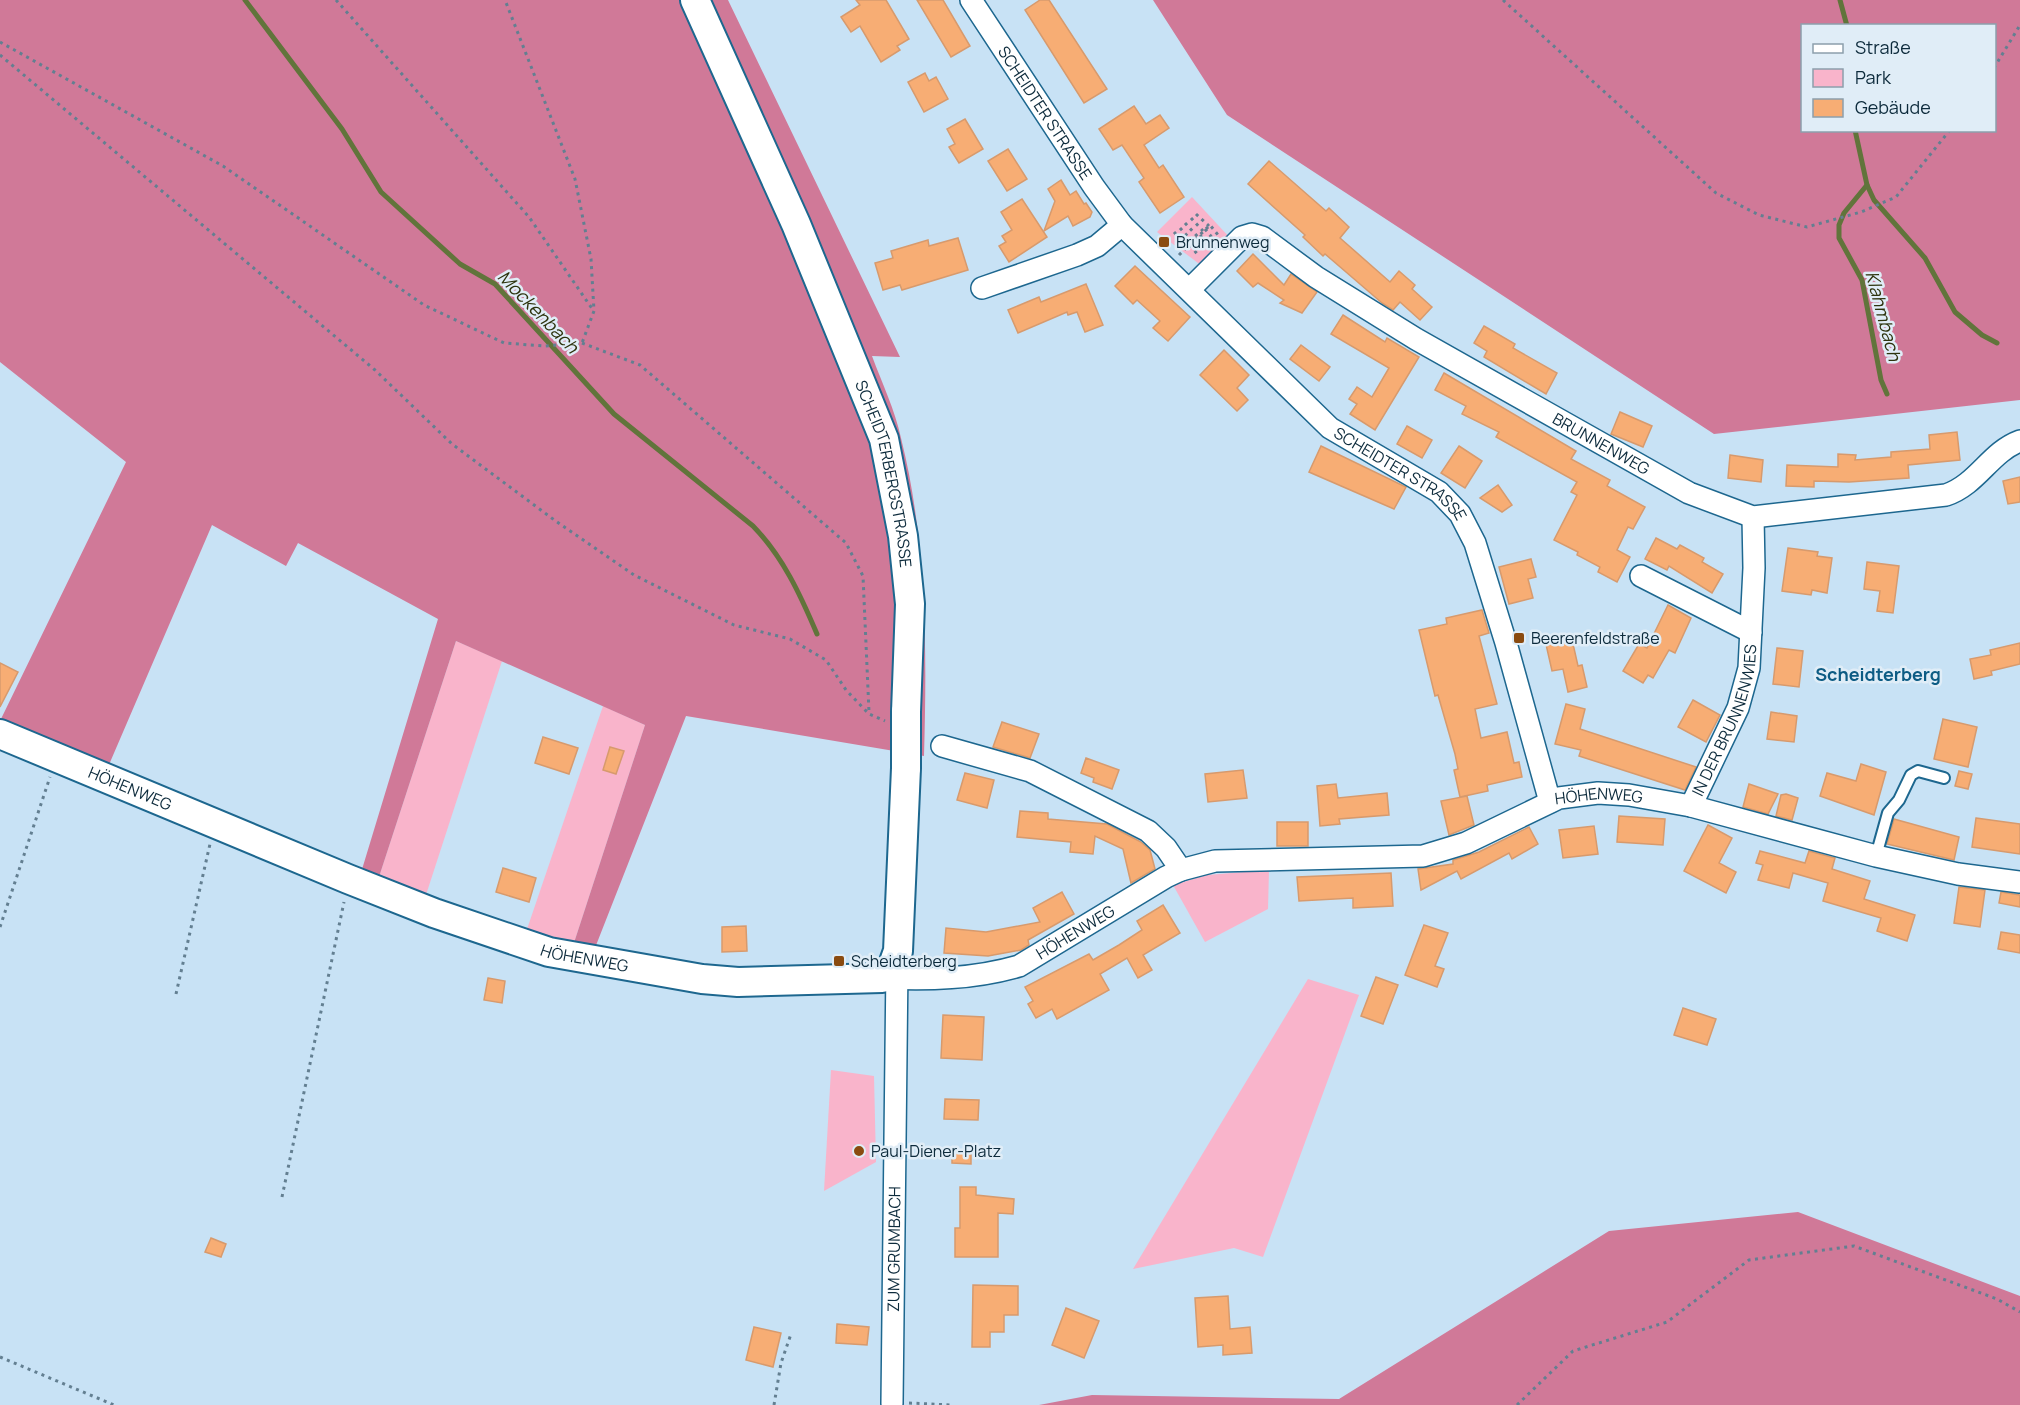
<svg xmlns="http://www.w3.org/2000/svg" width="2020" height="1405" font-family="Manrope,sans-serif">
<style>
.green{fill:#f9b4cb}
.forest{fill:#d07998;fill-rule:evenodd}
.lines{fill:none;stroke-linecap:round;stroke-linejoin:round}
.stream{stroke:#61743b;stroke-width:5}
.building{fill:#f7ad74;stroke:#d79a6d;stroke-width:1.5}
.lane-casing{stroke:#1d678f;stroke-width:14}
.street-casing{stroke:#1d678f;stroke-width:24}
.secondary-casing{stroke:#1d678f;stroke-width:32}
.path{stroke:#637f91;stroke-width:3;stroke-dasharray:3 4.5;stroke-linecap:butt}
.lane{stroke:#fff;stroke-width:10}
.street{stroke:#fff;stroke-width:21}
.secondary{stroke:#fff;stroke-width:28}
.secondary-bridge-casing{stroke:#1d678f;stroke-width:32;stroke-linecap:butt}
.secondary-bridge{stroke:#fff;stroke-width:28}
.poi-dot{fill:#8a4b10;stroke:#e0edf7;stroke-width:2}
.labels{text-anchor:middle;stroke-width:5;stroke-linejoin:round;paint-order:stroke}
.street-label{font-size:16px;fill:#0d2b3c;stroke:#e0edf7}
.poi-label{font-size:16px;fill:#0d2b3c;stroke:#e0edf7;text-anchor:start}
.water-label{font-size:18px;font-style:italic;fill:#2d330d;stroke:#e0edf7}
.neighbourhood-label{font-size:18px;font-weight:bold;fill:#0d5c84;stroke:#e0edf7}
</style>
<rect width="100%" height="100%" fill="#c8e2f5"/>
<g class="green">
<polygon points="1192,197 1231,239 1202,266 1157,232"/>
<polygon points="456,641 502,661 424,901 377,883"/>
<polygon points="603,706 645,725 572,949 524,938"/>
<polygon points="1269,870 1268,909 1205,942 1173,885 1207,875"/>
<polygon points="1308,979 1359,995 1263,1257 1234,1248 1133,1269"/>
<polygon points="831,1070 874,1076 876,1162 824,1191"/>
</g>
<g class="forest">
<path d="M0 0H728L900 357 872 356C882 383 895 410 901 438 927 542 927 650 924 756L686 716 593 953 572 949 645 725 456 641 377 883 360 876 438 619 298 543 286 566 212 525 108 767 0 721 126 462 0 362Z"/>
<path d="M1153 0H2020V400L1714 434 1227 115ZM1802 26H1994V130H1802Z"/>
<polygon points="1798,1212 2020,1296 2020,1405 1039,1405 1092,1395 1339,1399 1609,1231"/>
</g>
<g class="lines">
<g class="stream">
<path d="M245 0 342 129 381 192 460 264 495 284 614 414 753 526C783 557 800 594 817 634"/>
<polyline points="1840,0 1847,26"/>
<polyline points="1855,130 1867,185 1874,200 1925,258 1955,312 1982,335 1997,343"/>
<polyline points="1867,185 1844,213 1839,225 1839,238 1862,280 1881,380 1887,394"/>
</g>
</g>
<g class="building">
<polygon points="856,0 886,0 909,39 897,46 900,50 881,62 860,26 851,32 841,17 860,5"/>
<polygon points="917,0 943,0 970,46 951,57"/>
<polygon points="1040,0 1049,0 1107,89 1084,103 1025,10"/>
<polygon points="925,73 929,81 936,77 948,99 924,112 908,82"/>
<polygon points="1134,106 1146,124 1160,115 1169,128 1144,145 1159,168 1163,165 1184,197 1160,213 1139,182 1144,178 1122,145 1113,150 1099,129"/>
<polygon points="965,119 983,149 959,163 949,147 955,144 947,129"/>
<polygon points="1008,149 1027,179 1007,191 988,161"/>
<polygon points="1269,161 1326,211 1329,208 1349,227 1340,238 1390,282 1399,271 1415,285 1412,289 1432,307 1420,320 1400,302 1393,310 1382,303 1325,254 1323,256 1303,237 1305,235 1248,184"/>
<polygon points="1061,180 1070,195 1076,191 1084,204 1086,203 1092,212 1090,217 1073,226 1068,216 1044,231 1055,201 1048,189"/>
<polygon points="1022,199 1047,237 1009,262 999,246 1006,242 1002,236 1012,230 1001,212"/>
<polygon points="958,238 968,270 902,290 900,285 883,290 875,263 893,258 891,251 928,240 929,246"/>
<polygon points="1253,254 1284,285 1291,274 1317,292 1302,313 1280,303 1284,300 1258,283 1253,287 1237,271"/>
<polygon points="1135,266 1190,317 1168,341 1153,328 1160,321 1137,300 1133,304 1115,286"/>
<polygon points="1086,284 1103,325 1085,332 1077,312 1068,315 1067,312 1018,333 1008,310 1039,297 1041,302"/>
<polygon points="1343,315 1385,342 1387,338 1419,357 1375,430 1350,414 1357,404 1349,399 1357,387 1372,397 1389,368 1331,334"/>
<polygon points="1484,326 1515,344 1513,348 1557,373 1546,394 1484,357 1487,351 1474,343"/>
<polygon points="1301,345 1330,367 1319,381 1290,359"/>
<polygon points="1224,350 1249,375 1237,388 1248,400 1237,411 1200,375"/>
<polygon points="1444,373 1576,451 1571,459 1610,480 1607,486 1645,507 1633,529 1628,527 1617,550 1630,557 1617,582 1598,572 1600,567 1577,555 1578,552 1554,540 1577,495 1571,492 1577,482 1496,437 1499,432 1462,414 1466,406 1435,390"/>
<polygon points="1620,412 1652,426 1643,447 1611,434"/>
<polygon points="1407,426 1432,440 1422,458 1397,444"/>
<polygon points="1957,432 1960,460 1908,465 1909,478 1849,482 1814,481 1814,487 1786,486 1787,465 1838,467 1838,454 1856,455 1855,460 1891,457 1891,452 1930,449 1929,435"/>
<polygon points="1321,446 1406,487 1394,509 1309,472"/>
<polygon points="1459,446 1482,461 1465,488 1441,473"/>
<polygon points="1730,455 1763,460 1761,482 1728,478"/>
<polygon points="2020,477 2020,502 2008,504 2003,481"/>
<polygon points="1498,485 1512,505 1502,512 1480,498"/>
<polygon points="1656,538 1677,549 1680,545 1704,558 1702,562 1723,574 1712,593 1669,566 1667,570 1645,559"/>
<polygon points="1788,548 1818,552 1817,556 1832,558 1827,593 1812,590 1811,595 1782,591"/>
<polygon points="1531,559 1536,577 1528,579 1533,598 1509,604 1499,567"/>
<polygon points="1867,562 1899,566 1893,613 1877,611 1880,591 1864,589"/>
<polygon points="1668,605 1691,618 1675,653 1669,650 1653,678 1648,675 1643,683 1623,671 1639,644 1647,648"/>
<polygon points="1482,610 1489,633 1479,636 1497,704 1475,709 1481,738 1507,732 1514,763 1519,762 1522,777 1487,785 1488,791 1460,797 1454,770 1458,769 1455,754 1438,695 1435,696 1419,630 1447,624 1446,618"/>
<polygon points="1571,635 1578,666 1582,665 1587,687 1568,692 1563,669 1552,671 1545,640"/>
<polygon points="2020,643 2020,664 1991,671 1992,675 1974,679 1970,659 1991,655 1990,650"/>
<polygon points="1777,648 1803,651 1799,687 1773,684"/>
<polygon points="0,663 18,672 0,707"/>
<polygon points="1693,700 1720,715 1706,742 1678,727"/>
<polygon points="1566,704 1585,709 1580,729 1696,767 1685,790 1579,756 1581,750 1555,744"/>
<polygon points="1771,712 1797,716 1794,742 1767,739"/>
<polygon points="1943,719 1977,727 1968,767 1934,759"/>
<polygon points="1002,722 1039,734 1030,758 993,747"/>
<polygon points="543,737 578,748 569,774 535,763"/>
<polygon points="610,747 624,751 616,774 603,770"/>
<polygon points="1086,758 1119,770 1112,789 1093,782 1094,778 1081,773"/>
<polygon points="1861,764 1886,772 1874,815 1820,796 1827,773 1856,781"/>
<polygon points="1243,770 1247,798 1208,802 1205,774"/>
<polygon points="1959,771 1972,774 1968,789 1955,786"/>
<polygon points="965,773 994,780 987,808 957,800"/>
<polygon points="1336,784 1338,798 1387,793 1389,815 1339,819 1340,824 1320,826 1317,786"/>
<polygon points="1749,784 1778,794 1768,814 1743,807"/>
<polygon points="1786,794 1798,798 1792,820 1776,816 1781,795"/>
<polygon points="1467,796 1474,825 1449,835 1441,801"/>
<polygon points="1020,811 1048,813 1048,819 1107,824 1141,842 1150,850 1155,869 1131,883 1123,849 1095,836 1093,854 1070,852 1071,842 1017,837"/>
<polygon points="1619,816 1665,819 1663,845 1617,842"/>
<polygon points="1976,818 2020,824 2020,854 1972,847"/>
<polygon points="1894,819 1959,837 1954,860 1887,844"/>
<rect x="1277" y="822" width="31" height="24"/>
<polygon points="1708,825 1732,838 1719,863 1736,872 1726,893 1684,871"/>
<polygon points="1594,826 1598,854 1563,858 1559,830"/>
<polygon points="1529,827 1538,844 1512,859 1509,853 1461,879 1457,871 1421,890 1418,869 1453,864 1453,860 1479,852"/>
<polygon points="1760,851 1805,863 1809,851 1835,858 1832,869 1870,881 1864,899 1915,915 1907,941 1877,931 1881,918 1823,901 1828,883 1793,873 1789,888 1758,880 1763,865 1756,863"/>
<polygon points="503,868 536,878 529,902 496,892"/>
<polygon points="1391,873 1393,906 1353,908 1353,898 1299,901 1297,877"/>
<polygon points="1959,887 1985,890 1980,927 1954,923"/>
<polygon points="1062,892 1074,914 1028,940 1029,945 1021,950 988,956 944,953 946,928 986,932 1040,922 1033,908"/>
<polygon points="2001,892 2020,895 2020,907 1999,903"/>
<polygon points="1163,905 1180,933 1143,955 1152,970 1138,978 1127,958 1100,974 1109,990 1057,1019 1052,1009 1036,1018 1028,1004 1033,1001 1025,987 1089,954 1093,960 1119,945 1142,930 1137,921"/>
<polygon points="1424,925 1448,933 1435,966 1444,969 1437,987 1405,975"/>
<polygon points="746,926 747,951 722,952 722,927"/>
<polygon points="2001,932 2020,935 2020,953 1998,949"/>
<polygon points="1376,977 1398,985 1383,1024 1361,1016"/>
<polygon points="488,978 505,981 502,1003 484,1000"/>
<polygon points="1683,1008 1716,1019 1707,1045 1674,1035"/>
<polygon points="943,1015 984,1017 982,1060 941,1058"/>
<polygon points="945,1099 979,1100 978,1120 944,1119"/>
<polygon points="952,1150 971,1151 971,1164 952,1163"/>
<polygon points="960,1187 976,1187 976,1195 1014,1199 1013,1214 998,1213 998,1257 955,1257 955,1228 960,1228"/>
<polygon points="211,1238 226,1244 221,1257 205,1252"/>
<polygon points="973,1285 1018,1286 1018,1315 1004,1315 1004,1332 990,1332 990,1347 972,1347"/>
<polygon points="1228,1296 1230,1329 1250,1327 1252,1353 1223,1355 1223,1345 1198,1347 1195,1298"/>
<polygon points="1066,1308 1099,1321 1084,1358 1052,1345"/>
<polygon points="837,1324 869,1327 867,1345 836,1343"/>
<polygon points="754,1327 781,1333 773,1367 746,1360"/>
</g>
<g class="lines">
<g class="lane-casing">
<polyline id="lane" points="1876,856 1888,813 1899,800 1911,775 1918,771 1944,778"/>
</g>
<g class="street-casing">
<g id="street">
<path id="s1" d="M971 0 1094 187 1122 225 1330 428 1439 492 1460 514 1475 543 1506 643 1550 802"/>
<polyline points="982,288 1077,255 1097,246 1122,225"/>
<path id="s2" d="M1190 289 1242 237 1252 234 1262 237 1316 277 1416 339 1689 493 1753 517 1946 495C1978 484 1990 452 2020 441"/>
<polyline points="1641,576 1751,632"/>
<polyline points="942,746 1030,771 1148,831 1166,848 1181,870"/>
<path id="s3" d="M1691 806 1738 708 1749 668 1754 568 1753 517"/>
<path id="s4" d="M882 978C929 980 974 979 1019 966L1166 877 1181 870 1215 861 1423 856 1466 843 1559 798 1598 793 1629 795 1691 806 1876 856 1958 874 2020 882"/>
<path id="s5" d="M892 1403 897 965"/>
</g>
</g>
<g class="secondary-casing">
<g id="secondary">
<path id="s6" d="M695 0 796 224 884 439 903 536 910 604 906 712"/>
<path id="s7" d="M0 734 348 879 434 913 549 952 702 979 738 982 882 978 893 965 898 951 906 768"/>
</g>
</g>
<g class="path">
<polyline points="336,0 529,217 593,310"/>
<polyline points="1503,0 1716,193 1759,215 1807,227 1861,212 1896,197 1950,130"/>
<polyline points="0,42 223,166 424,305 504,343 545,346 582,343 594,311 591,259 575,179 505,0"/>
<polyline points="0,55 375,370 452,444 557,522 634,575 734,625 790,639 826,660 846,690 869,714 885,721"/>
<polyline points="1994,68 2020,25"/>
<polyline points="1196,214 1209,226"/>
<polyline points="1191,218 1203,231"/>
<polyline points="1185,223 1198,237"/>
<polyline points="1180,228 1193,242"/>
<polyline points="1205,229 1214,240"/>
<polyline points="1174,232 1188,247"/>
<polyline points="1200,235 1208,245"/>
<polyline points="1194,240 1203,250"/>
<polyline points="1190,245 1198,255"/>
<polyline points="1179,255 1210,225 1218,235"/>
<polyline points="582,343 640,365 846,543 863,576 869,712"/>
<polyline points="0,927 50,777"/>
<polyline points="176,994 210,844"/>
<polyline points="282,1197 344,902"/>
<polyline points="0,1357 114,1405"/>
<polyline points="909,1403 952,1405"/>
<polyline points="774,1405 781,1363 791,1334"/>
<polyline points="1517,1405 1573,1351 1667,1322 1749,1260 1854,1246 1997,1299 2020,1312"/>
</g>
<use href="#lane" class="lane"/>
<use href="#street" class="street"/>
<use href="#secondary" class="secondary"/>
<g class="secondary-bridge-casing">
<polyline id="secondary-bridge" points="906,768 906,712"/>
</g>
<use href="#secondary-bridge" class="secondary-bridge"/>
</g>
<g class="poi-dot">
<rect x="1158" y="236" width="12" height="12" rx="3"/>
<rect x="1513" y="632" width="12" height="12" rx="3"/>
<rect x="833" y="955" width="12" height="12" rx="3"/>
<circle cx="859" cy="1151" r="6"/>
</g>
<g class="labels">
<g class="street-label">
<text dy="6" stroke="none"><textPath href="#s1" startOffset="135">SCHEIDTER STRASSE</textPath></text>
<text dy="6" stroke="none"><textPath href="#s2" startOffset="492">BRUNNENWEG</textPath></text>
<text dy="6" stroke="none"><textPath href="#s6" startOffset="512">SCHEIDTERBERGSTRASSE</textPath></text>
<text dy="6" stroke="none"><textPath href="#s1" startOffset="646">SCHEIDTER STRASSE</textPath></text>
<text dy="6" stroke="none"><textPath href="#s3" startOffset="93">IN DER BRUNNENWIES</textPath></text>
<text dy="6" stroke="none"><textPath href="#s7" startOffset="141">HÖHENWEG</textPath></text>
<text dy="6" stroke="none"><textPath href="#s4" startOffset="758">HÖHENWEG</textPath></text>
<text dy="6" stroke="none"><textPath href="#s4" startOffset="204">HÖHENWEG</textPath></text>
<text dy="6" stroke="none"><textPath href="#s7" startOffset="627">HÖHENWEG</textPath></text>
<text dy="6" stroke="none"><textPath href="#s5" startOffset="154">ZUM GRUMBACH</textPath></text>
</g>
<g class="poi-label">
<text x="1176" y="248">Brunnenweg</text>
<text x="1531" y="644">Beerenfeldstraße</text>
<text x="851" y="967">Scheidterberg</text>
<text x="871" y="1157">Paul-Diener-Platz</text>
</g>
<g class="water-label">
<text transform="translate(538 312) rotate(46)" y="6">Mockenbach</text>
<text transform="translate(1883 316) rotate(75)" y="6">Klahmbach</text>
</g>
<g class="neighbourhood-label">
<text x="1878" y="681">Scheidterberg</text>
</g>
</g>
<rect x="1801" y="24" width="195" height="108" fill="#e0edf7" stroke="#8c9fac" stroke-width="1.5"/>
<rect x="1813" y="44" width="30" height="9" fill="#ffffff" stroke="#8c9fac" stroke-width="1.5"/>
<text x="1855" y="54" font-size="18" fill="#0d2b3c">Straße</text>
<rect x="1813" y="69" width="30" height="18" fill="#f9b4cb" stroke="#8c9fac" stroke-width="1.5"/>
<text x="1855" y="84" font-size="18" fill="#0d2b3c">Park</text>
<rect x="1813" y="99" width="30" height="18" fill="#f7ad74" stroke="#8c9fac" stroke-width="1.5"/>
<text x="1855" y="114" font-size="18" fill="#0d2b3c">Gebäude</text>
</svg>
